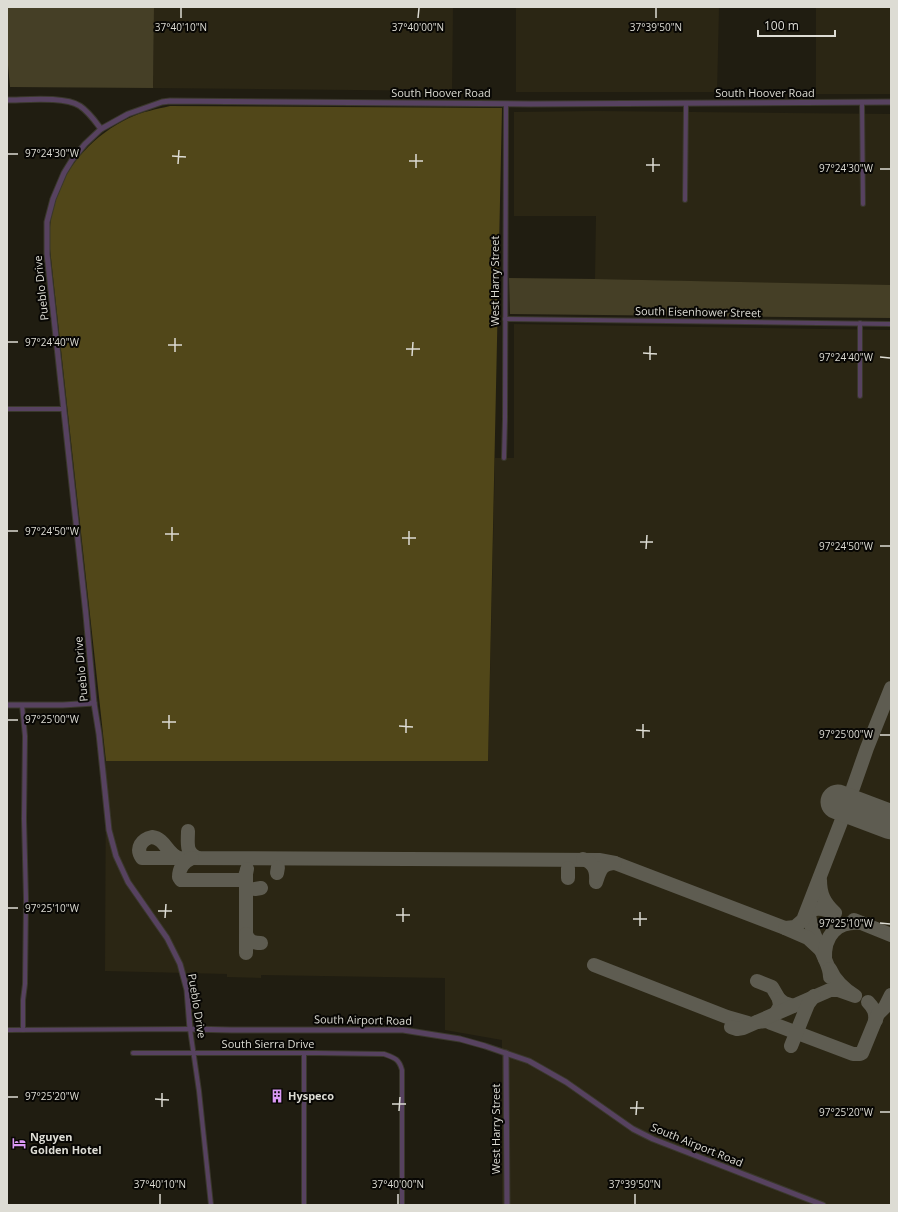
<svg xmlns="http://www.w3.org/2000/svg" width="898" height="1212" font-family="'Open Sans',sans-serif">
<style>
.built{fill:#2b2614}
.green{fill:#453f26}
.water{fill:#514719}
.lines{fill:none;stroke-linecap:round;stroke-linejoin:round}
.taxiway{stroke:#5e5c51;stroke-width:14}
.runway{stroke:#5e5c51;stroke-width:35}
.minor-casing{stroke:#3a382c;stroke-width:6}
.tertiary-casing{stroke:#3a382c;stroke-width:7}
.minor{stroke:#574260;stroke-width:4}
.tertiary{stroke:#574260;stroke-width:5}
.ticks{fill:none;stroke:#dddcd4;stroke-width:1.5}
.labels{text-anchor:middle;stroke-width:4;stroke-linejoin:round;paint-order:stroke}
.street-label{font-size:11px;fill:#dddcd4;stroke:#080704}
.poi-label{font-size:11px;font-weight:bold;fill:#dddcd4;stroke:#080704;text-anchor:start}
.ticks-label{font-size:10px;text-anchor:middle;fill:#dddcd4;stroke:#080704;stroke-width:4;stroke-linejoin:round;paint-order:stroke}
</style>
<rect width="100%" height="100%" fill="#201d11"/>
<g class="built">
<polygon points="154,7 453,7 452,91 153,88"/>
<polygon points="516,7 719,7 717,92 516,92"/>
<rect x="816" y="7" width="75" height="87"/>
<polygon points="597,111 891,114 891,286 595,279 596,216 514,216 514,112"/>
<polygon points="514,324 891,330 891,1205 502,1205 502,1040 445,1030 445,978 261,975 261,978 227,977 227,974 105,971 106,761 488,761 495,458 514,458"/>
</g>
<g class="green">
<polygon points="7,7 154,7 153,88 10,87 7,54"/>
<polygon points="509,278 595,279 891,285 891,318 510,314"/>
</g>
<path class="water" d="M170 106 502 108 488 761H106L49 240C50 226 51 213 55 200 66 165 95 134 129 118 141 112 157 109 170 106Z"/>
<g class="lines">
<g class="taxiway">
<polyline points="853,788 867,748 891,688"/>
<path d="M188 831C188 843 185 853 198 858"/>
<path d="M179 858H142C135 848 142 839 152 837 166 839 166 853 179 858L599 860 615 863 785 928"/>
<path d="M192 858C184 862 179 867 179 877L181 880H241L244 878 246 874"/>
<path d="M583 859C594 863 597 870 596 882 600 870 601 864 615 863"/>
<polyline points="277,873 278,867"/>
<polyline points="568,878 568,868"/>
<polyline points="255,889 261,888"/>
<path d="M809 907C808 925 817 940 824 957 827 964 830 969 830 977"/>
<path d="M805 916C813 905 824 909 835 913 824 903 820 894 820 880"/>
<polyline points="854,920 891,935"/>
<polyline points="246,934 246,874 247,869"/>
<polyline points="821,950 808,938 785,928 795,927 803,920 841,822"/>
<path d="M246 953V934C249 942 254 943 261 943"/>
<path d="M825 959C824 935 837 921 861 923"/>
<polyline points="594,965 727,1017 748,1023"/>
<polyline points="757,981 772,987 779,999"/>
<path d="M868 1002C874 1008 876 1013 875 1021L876 1020"/>
<polyline points="776,1013 780,1006 779,999 784,1003 793,1006"/>
<polyline points="757,1022 767,1021 771,1023 853,1054 860,1054 862,1053 878,1014 885,1007 891,995"/>
<path d="M731 1027 737 1029 743 1028 830 990H838L855 996C844 989 835 981 830 969"/>
<polyline points="791,1046 808,1004 814,996"/>
</g>
<polyline class="runway" points="838,802 891,822"/>
<g class="minor-casing">
<g id="minor">
<polyline points="862,102 863,204"/>
<polyline points="685,200 686,103"/>
<polyline points="505,319 891,324"/>
<polyline points="860,396 860,323"/>
<polyline points="7,409 64,409"/>
<polyline points="504,458 505,419 506,104"/>
<polyline points="22,705 25,736 24,819 26,899 25,984 23,1000 23,1030"/>
<polyline points="7,1030 190,1029 199,1091 211,1205"/>
<path d="M133 1053H317L384 1054C395 1058 399 1059 402 1070V1205"/>
<polyline points="304,1205 304,1053"/>
</g>
</g>
<g class="tertiary-casing">
<g id="tertiary">
<path d="M7 100C26 100 64 96 80 106 89 112 95 121 101 129"/>
<polyline points="7,705 63,705 94,703"/>
<polyline points="506,1053 507,1205"/>
<polyline points="823,1205 653,1139 633,1129 566,1082 529,1061 485,1046 460,1039 403,1030 231,1030 190,1029 187,990 180,964 167,938 128,882 116,856 109,830 99,734 94,703 86,615 47,254 47,222 53,199 64,173 72,160 85,144 101,129 128,114 162,102 170,101 531,104 891,102"/>
</g>
</g>
<use href="#minor" class="minor"/>
<use href="#tertiary" class="tertiary"/>
</g>
<path class="ticks" d="M181 18V8M418 18 419 8M656 18V8M8 154H18M172 156 186 157M409 161H423M178 164 179 150M646 165H660M416 168V154M880 169H890M653 172V158M8 342H18M168 345H182M406 349H420M175 352V338M643 353 657 354M412 356 413 342M880 357 890 358M650 360V346M8 531H18M165 534H179M402 538H416M172 541V527M640 542H653M409 545V531M880 546H890M646 549 647 535M8 720H18M162 722H176M399 726 413 727M169 729V715M636 730 650 731M406 733V719M880 735H890M643 738V724M8 908H18M158 911H172M396 915H410M165 918 166 904M633 919H647M403 922V908M880 923 890 924M640 926V912M8 1097H18M155 1099 169 1100M392 1104H406M162 1107V1093M630 1108H644M399 1111 400 1097M880 1112H890M636 1115 637 1101M160 1204V1194M398 1204V1194M635 1204V1194"/>
<defs>
<g id="building-bare" transform="scale(1.08)"><path d="M-4-6H4V6H1V3H-1V6H-4ZM-2.5-4.3h1.7v1.8h-1.7ZM.8-4.3h1.7v1.8H.8ZM-2.5-1h1.7V.8h-1.7ZM.8-1h1.7V.8H.8Z" fill="#db99f5" stroke="#080704" stroke-width="2.5" paint-order="stroke"/></g>
<g id="hotel-bare" transform="scale(1.08)"><path d="M-6-4.5h1.5V1H6V5H4.5V3h-9V5H-6ZM-4 0a1.8 1.8 0 1 1 3.6 0ZM.5 0V-2.5h3Q6-2.5 6 0Z" fill="#db99f5" stroke="#080704" stroke-width="2.5" paint-order="stroke"/></g>
</defs>
<g fill-rule="evenodd">
<use href="#building-bare" x="277" y="1096"/>
<use href="#hotel-bare" x="19" y="1143"/>
</g>
<g class="labels">
<g class="street-label">
<text x="441" y="97">South Hoover Road</text>
<text x="765" y="97">South Hoover Road</text>
<text transform="translate(495 281) rotate(-90)" y="4">West Harry Street</text>
<text transform="translate(41 288) rotate(-96)" y="4">Pueblo Drive</text>
<text transform="translate(698 312) rotate(1)" y="4">South Eisenhower Street</text>
<text transform="translate(81 669) rotate(-95)" y="4">Pueblo Drive</text>
<text transform="translate(197 1006) rotate(81)" y="4">Pueblo Drive</text>
<text transform="translate(363 1020) rotate(1)" y="4">South Airport Road</text>
<text x="268" y="1048">South Sierra Drive</text>
<text transform="translate(496 1129) rotate(-90)" y="4">West Harry Street</text>
<text transform="translate(697 1145) rotate(22)" y="4">South Airport Road</text>
</g>
<g class="poi-label">
<text x="288" y="1100">Hyspeco</text>
<text x="30" y="1141">Nguyen<tspan x="30" dy="13">Golden Hotel</tspan></text>
</g>
</g>
<g class="ticks-label">
<text x="181" y="31">37°40'10"N</text>
<text x="418" y="31">37°40'00"N</text>
<text x="656" y="31">37°39'50"N</text>
<text x="52" y="157">97°24'30"W</text>
<text x="846" y="172">97°24'30"W</text>
<text x="52" y="346">97°24'40"W</text>
<text x="846" y="361">97°24'40"W</text>
<text x="52" y="535">97°24'50"W</text>
<text x="846" y="550">97°24'50"W</text>
<text x="52" y="723">97°25'00"W</text>
<text x="846" y="738">97°25'00"W</text>
<text x="52" y="912">97°25'10"W</text>
<text x="846" y="927">97°25'10"W</text>
<text x="52" y="1100">97°25'20"W</text>
<text x="846" y="1116">97°25'20"W</text>
<text x="160" y="1188">37°40'10"N</text>
<text x="398" y="1188">37°40'00"N</text>
<text x="635" y="1188">37°39'50"N</text>
</g>
<rect width="898" height="1212" fill="none" stroke="#dddcd4" stroke-width="16"/>
<path d="M758 30v6h77v-6" fill="none" stroke="#dddcd4" stroke-width="2"/>
<text x="764" y="30" font-size="12" fill="#dddcd4" stroke="#080704" stroke-width="3" paint-order="stroke">100 m</text>
</svg>
